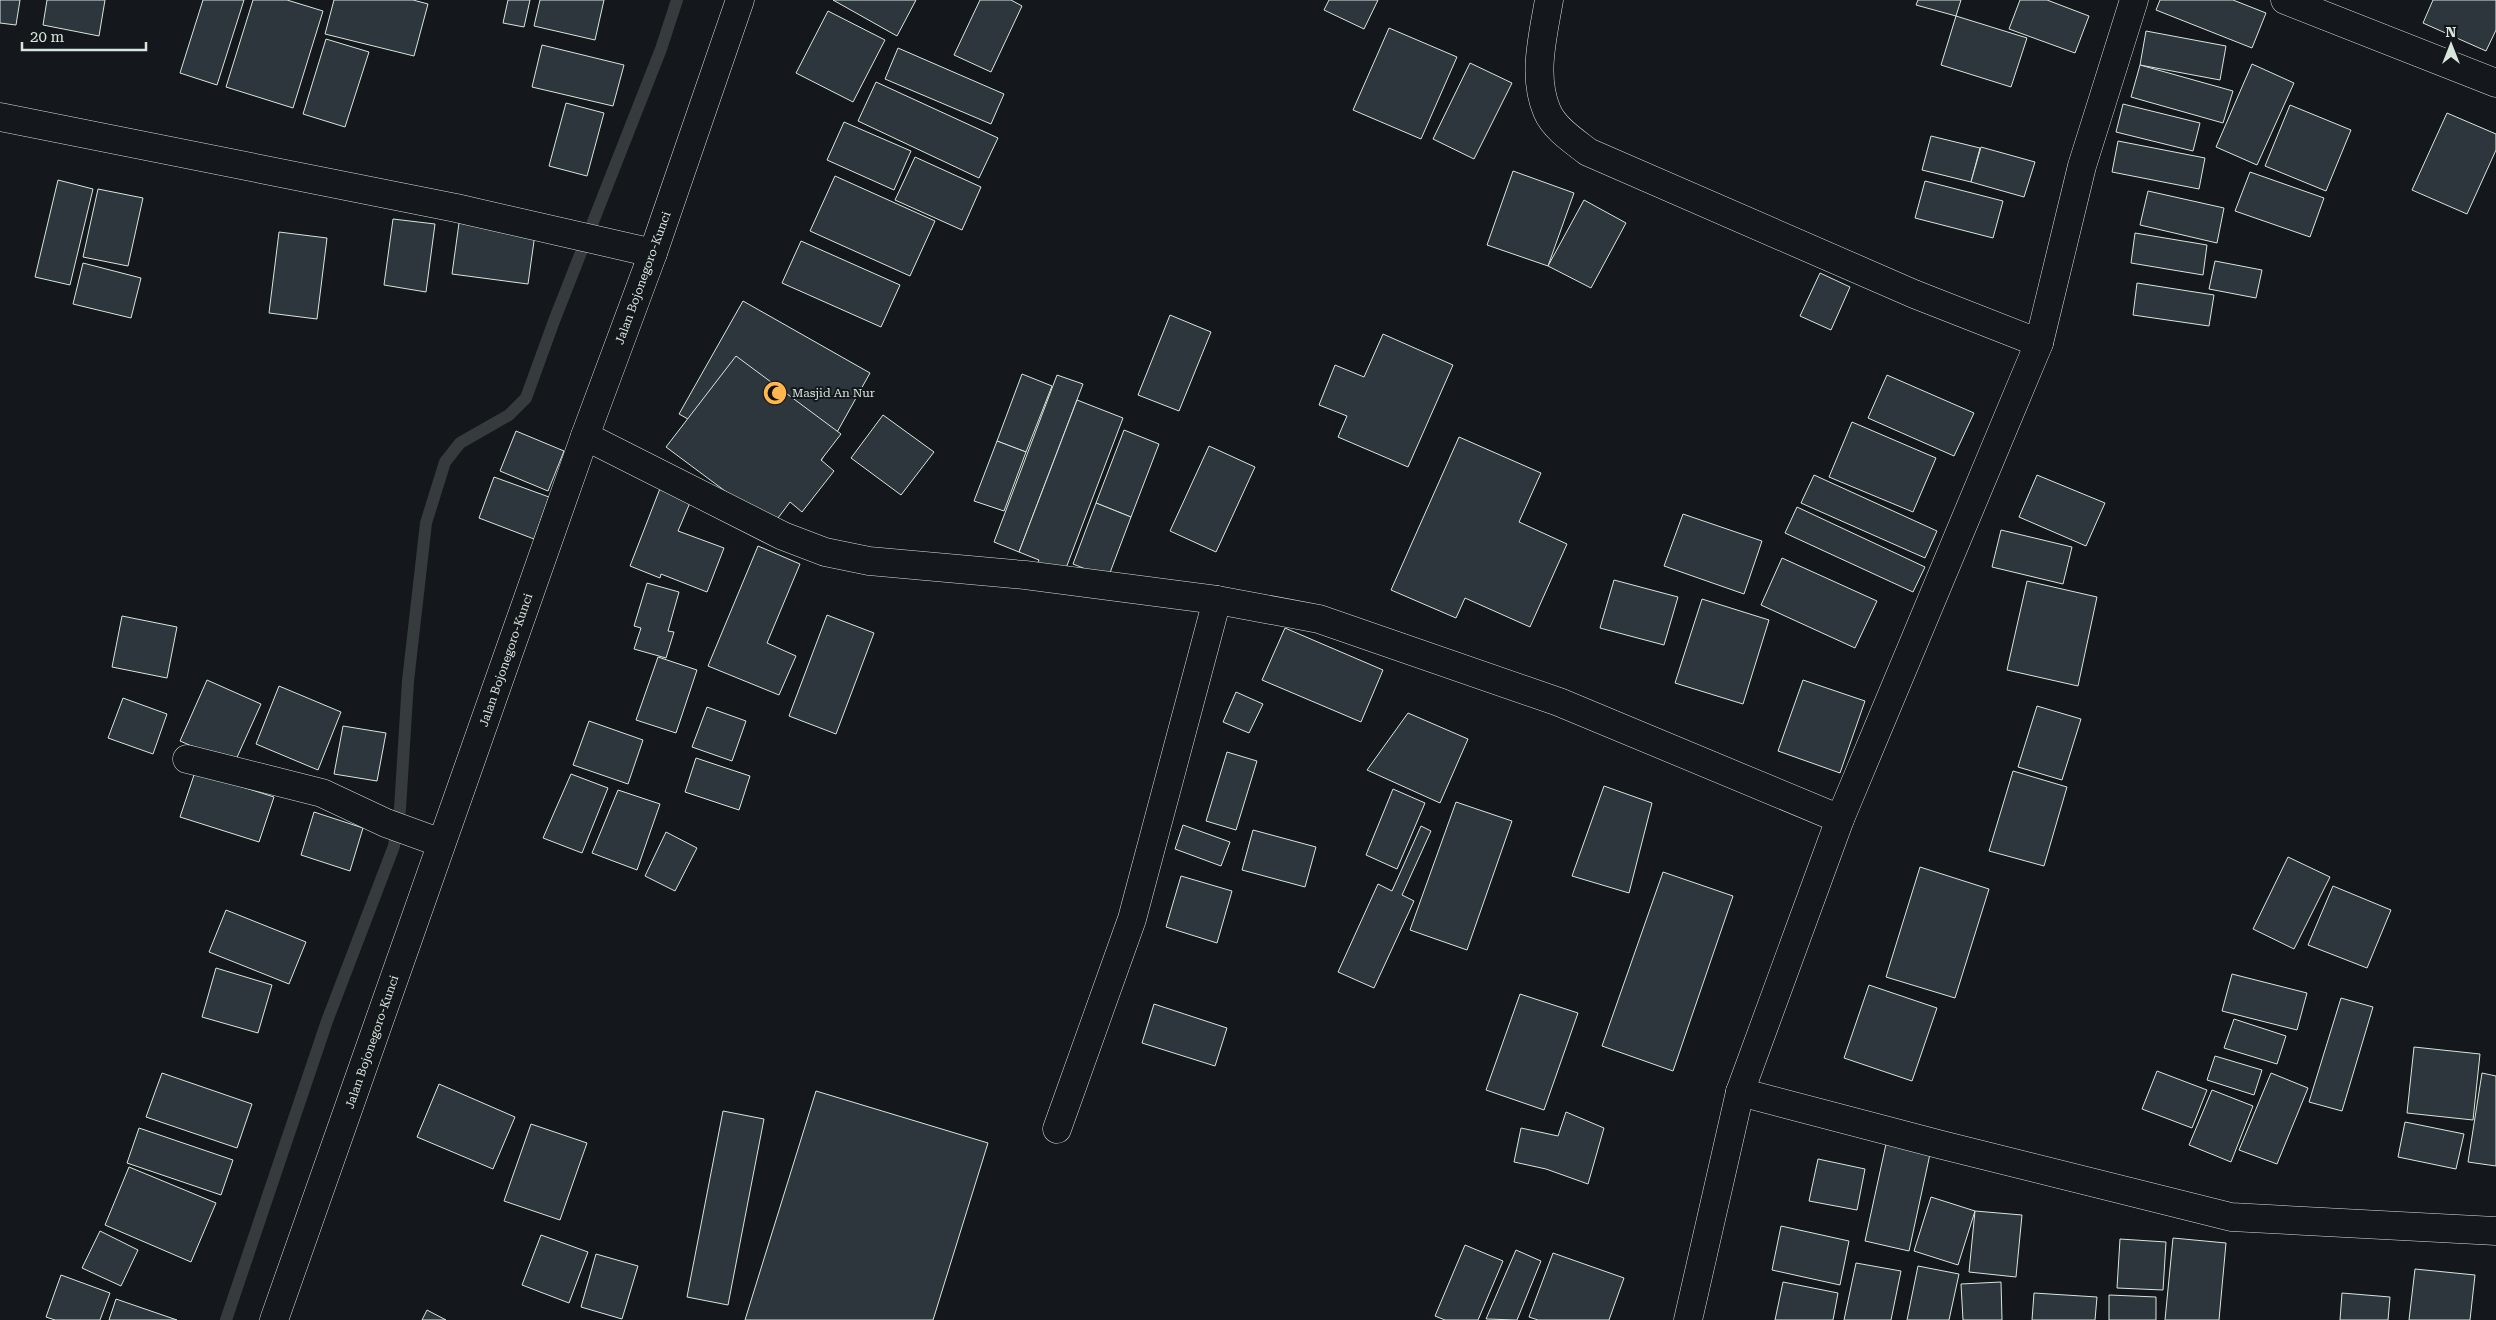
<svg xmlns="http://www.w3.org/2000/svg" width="2496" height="1320" font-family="'Roboto Serif',serif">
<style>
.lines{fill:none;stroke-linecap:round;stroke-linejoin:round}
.stream{stroke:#363b3e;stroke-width:12}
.building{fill:#2c363c;stroke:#d8e6dc}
.minor-casing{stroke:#d8e6dc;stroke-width:29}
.major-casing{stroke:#d8e6dc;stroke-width:29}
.minor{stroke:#14181c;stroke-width:28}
.major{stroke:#14181c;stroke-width:28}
.labels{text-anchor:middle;stroke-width:4;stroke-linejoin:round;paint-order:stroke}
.street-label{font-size:12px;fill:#d8e6dc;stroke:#14181c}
.poi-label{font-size:12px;fill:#d8e6dc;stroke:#14181c;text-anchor:start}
</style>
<rect width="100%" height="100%" fill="#14181c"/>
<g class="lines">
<polyline class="stream" points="226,1320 327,1021 394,846 400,809 408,681 426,523 445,462 460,443 509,415 526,398 554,321 661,49 677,0"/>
</g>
<g class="building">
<polygon points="0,0 20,0 16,25 0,23"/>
<polygon points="47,0 105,0 99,36 43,25"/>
<polygon points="203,0 244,0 217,85 180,73"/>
<polygon points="253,0 287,0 323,11 293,108 226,87"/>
<polygon points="334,0 413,0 428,4 414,56 325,34"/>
<polygon points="508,0 530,0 524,27 503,23"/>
<polygon points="540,0 604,0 595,40 534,26"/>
<polygon points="833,0 916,0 897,36"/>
<polygon points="980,0 1011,0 1022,6 991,72 954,55"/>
<polygon points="1329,0 1378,0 1364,29 1324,10"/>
<polygon points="1918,0 1961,0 1956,16 1916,5"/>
<polygon points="2020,0 2047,0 2089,16 2075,53 2009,29"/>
<polygon points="2160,0 2233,0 2266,13 2252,48 2156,10"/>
<polygon points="2433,0 2496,0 2496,30 2486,51 2423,23"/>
<polygon points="828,11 885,40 853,102 796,73"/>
<polygon points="1956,16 2027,38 2011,87 1941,65"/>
<polygon points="1389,28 1457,57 1421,139 1353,110"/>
<polygon points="2146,31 2226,46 2220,80 2140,65"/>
<polygon points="326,39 369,52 345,127 303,114"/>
<polygon points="542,45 624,65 613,106 532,87"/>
<polygon points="898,48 1004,94 991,124 885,79"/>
<polygon points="1470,63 1512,83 1474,159 1433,139"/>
<polygon points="2252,64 2294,83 2257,165 2216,147"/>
<polygon points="2140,65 2233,91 2223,123 2131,97"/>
<polygon points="876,82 998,138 979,178 858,121"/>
<polygon points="566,103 604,113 587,176 549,166"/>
<polygon points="2123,104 2200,123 2193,151 2116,132"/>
<polygon points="2290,105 2351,130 2326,191 2265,166"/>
<polygon points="2447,113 2496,134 2496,150 2467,214 2412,190"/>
<polygon points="844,122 911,151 894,190 827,160"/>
<polygon points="1931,136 1980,148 1971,182 1922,170"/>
<polygon points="2118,141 2205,158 2199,189 2112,172"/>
<polygon points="1981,147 2035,162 2024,197 1971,182"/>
<polygon points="915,157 981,187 962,230 895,200"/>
<polygon points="1513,171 1574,193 1548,266 1487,245"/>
<polygon points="2250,172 2324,198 2310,237 2235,211"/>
<polygon points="835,176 935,221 910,276 810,231"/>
<polygon points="58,180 93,189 70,285 35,277"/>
<polygon points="1925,181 2003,201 1993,238 1915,218"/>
<polygon points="98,189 143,198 128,266 83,257"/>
<polygon points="2148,191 2224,208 2217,243 2140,225"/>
<polygon points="1584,200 1626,223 1591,288 1548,266"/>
<polygon points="393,219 435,224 426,292 384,285"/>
<polygon points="459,223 535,234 528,284 452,274"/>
<polygon points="279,232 327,238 317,319 269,313"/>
<polygon points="2135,233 2207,245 2203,275 2131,263"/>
<polygon points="801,241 900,285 881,327 782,283"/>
<polygon points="2215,261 2262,270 2256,298 2209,289"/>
<polygon points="83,263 141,278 131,318 73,304"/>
<polygon points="1820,273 1850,287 1831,330 1800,316"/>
<polygon points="2137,283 2214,295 2209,326 2133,315"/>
<polygon points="743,301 870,373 807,486 679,414"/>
<polygon points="1170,315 1211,332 1179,411 1138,395"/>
<polygon points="1383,334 1453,365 1408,467 1338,437 1347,416 1319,405 1335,365 1364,377"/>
<polygon points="736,356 841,434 821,460 834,471 802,512 790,502 772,526 666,447"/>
<polygon points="1022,374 1052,386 1026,452 997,441"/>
<polygon points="1057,375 1083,384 1019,552 994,542"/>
<polygon points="1887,375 1974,413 1954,456 1868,418"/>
<polygon points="1077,400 1123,418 1063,576 1036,567 1039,560 1019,552"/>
<polygon points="883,415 934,452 901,495 851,458"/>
<polygon points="1852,422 1936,458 1913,512 1829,477"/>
<polygon points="1124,430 1159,444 1131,517 1096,503"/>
<polygon points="516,431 564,451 548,491 500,471"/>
<polygon points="1459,437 1541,473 1519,522 1567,544 1530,627 1465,598 1456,618 1391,590"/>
<polygon points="997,441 1026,452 1004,511 974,501"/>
<polygon points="1209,446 1255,467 1216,552 1170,531"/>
<polygon points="1814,475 1937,531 1925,558 1801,503"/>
<polygon points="2037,475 2105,503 2086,546 2019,517"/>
<polygon points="494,477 549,497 534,539 479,518"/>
<polygon points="661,486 692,498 678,531 724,548 707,592 661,574 660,578 630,566"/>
<polygon points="1096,503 1131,517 1108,578 1073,564"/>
<polygon points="1797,507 1925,567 1913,592 1785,533"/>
<polygon points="1683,514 1762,541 1744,594 1664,566"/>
<polygon points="2001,530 2072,547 2063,584 1992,567"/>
<polygon points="758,546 800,564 767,643 796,656 779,695 708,666"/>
<polygon points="1782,558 1877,601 1855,648 1761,605"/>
<polygon points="1614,580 1678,597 1664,645 1600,628"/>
<polygon points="2027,581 2097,597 2078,686 2007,670"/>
<polygon points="647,583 679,592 668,631 674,632 666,658 634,649 641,628 634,626"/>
<polygon points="1702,599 1769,620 1743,704 1675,683"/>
<polygon points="827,615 874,633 836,734 789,716"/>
<polygon points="122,616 177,627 167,678 112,667"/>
<polygon points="1285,628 1383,670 1361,722 1262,680"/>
<polygon points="658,657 697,670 676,733 636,720"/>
<polygon points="207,680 261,704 234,764 180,741"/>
<polygon points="1803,680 1865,701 1840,773 1778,751"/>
<polygon points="279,686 341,712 318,770 256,744"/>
<polygon points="1236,692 1263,704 1249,733 1223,722"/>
<polygon points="123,698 167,714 153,754 108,738"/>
<polygon points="2037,706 2081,719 2062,780 2018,767"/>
<polygon points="707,707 746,721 732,761 692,747"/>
<polygon points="1408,713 1468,739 1440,803 1367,770"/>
<polygon points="589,721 643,740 628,784 573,765"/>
<polygon points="343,726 386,733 377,781 334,774"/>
<polygon points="1227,752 1257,761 1236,830 1206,821"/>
<polygon points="696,758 750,776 739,810 685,792"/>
<polygon points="2013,771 2067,787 2044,866 1989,851"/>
<polygon points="195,772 274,797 259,842 180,817"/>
<polygon points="571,774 608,788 582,853 543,838"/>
<polygon points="1604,786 1652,803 1629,893 1572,876"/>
<polygon points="1393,789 1425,803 1397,869 1366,855"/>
<polygon points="618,790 660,804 637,870 592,853"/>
<polygon points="1456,802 1512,821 1467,950 1410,930"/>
<polygon points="314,812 363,828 350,871 301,855"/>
<polygon points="1183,825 1230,842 1221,866 1175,849"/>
<polygon points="1421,826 1431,831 1402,895 1414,901 1374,988 1338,972 1378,884 1392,891"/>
<polygon points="1253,830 1316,847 1305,887 1242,870"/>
<polygon points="666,832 697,848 675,891 645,876"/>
<polygon points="2288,857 2330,877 2294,949 2253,929"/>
<polygon points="1920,867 1989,889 1955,998 1886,977"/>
<polygon points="1663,872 1733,896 1673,1071 1602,1046"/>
<polygon points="1181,876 1232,891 1217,943 1166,927"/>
<polygon points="2333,886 2391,910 2367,968 2308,945"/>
<polygon points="226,910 306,942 289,984 209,952"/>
<polygon points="216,968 272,985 258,1033 202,1017"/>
<polygon points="2232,974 2307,993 2297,1030 2222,1011"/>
<polygon points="1869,985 1937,1008 1912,1081 1844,1058"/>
<polygon points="1520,994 1578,1013 1544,1110 1486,1090"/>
<polygon points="2341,998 2373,1007 2342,1111 2309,1102"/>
<polygon points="1154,1004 1227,1028 1215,1066 1142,1043"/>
<polygon points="2234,1019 2286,1036 2277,1064 2224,1048"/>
<polygon points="2414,1047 2480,1054 2473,1120 2407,1113"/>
<polygon points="2215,1056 2262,1070 2254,1095 2207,1080"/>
<polygon points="2157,1071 2207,1090 2192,1128 2142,1109"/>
<polygon points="162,1073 252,1104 237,1148 146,1117"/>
<polygon points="2271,1073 2308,1088 2277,1164 2239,1150"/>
<polygon points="2482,1073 2496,1076 2496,1166 2468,1162"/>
<polygon points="439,1084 515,1117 493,1169 417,1137"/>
<polygon points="2212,1090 2253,1106 2231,1162 2189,1145"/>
<polygon points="816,1091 988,1143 933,1320 745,1320"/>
<polygon points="723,1111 764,1119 728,1305 687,1297"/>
<polygon points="1566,1112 1604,1128 1588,1184 1546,1169 1514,1162 1521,1128 1558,1136"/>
<polygon points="2405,1122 2464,1134 2456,1169 2398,1157"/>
<polygon points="531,1124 587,1143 560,1220 504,1201"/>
<polygon points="139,1128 233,1160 221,1195 127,1163"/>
<polygon points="1886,1144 1930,1154 1909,1251 1865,1241"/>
<polygon points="1818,1159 1865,1169 1857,1210 1809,1201"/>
<polygon points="129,1167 216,1203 191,1262 105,1225"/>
<polygon points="1931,1197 1975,1211 1958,1265 1914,1251"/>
<polygon points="1975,1211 2022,1215 2016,1277 1969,1272"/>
<polygon points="1781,1226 1849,1241 1840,1285 1772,1270"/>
<polygon points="100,1231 138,1250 121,1286 82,1268"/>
<polygon points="541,1235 588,1252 569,1303 522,1285"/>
<polygon points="2173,1238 2226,1243 2219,1320 2165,1320"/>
<polygon points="2120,1239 2166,1242 2163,1290 2117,1288"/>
<polygon points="1465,1245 1503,1261 1478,1320 1445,1320 1435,1316"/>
<polygon points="1516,1250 1541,1261 1517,1320 1486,1319"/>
<polygon points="1553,1253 1624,1278 1609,1320 1538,1320 1529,1317"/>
<polygon points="596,1254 638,1266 622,1319 581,1307"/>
<polygon points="1856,1263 1901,1271 1891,1320 1844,1320"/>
<polygon points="1918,1266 1959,1274 1949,1320 1907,1320"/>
<polygon points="2415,1269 2475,1275 2470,1320 2409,1320"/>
<polygon points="61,1275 110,1293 100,1320 55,1320 46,1317"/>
<polygon points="1783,1282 1838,1293 1833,1320 1775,1320"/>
<polygon points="2001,1282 2002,1320 1963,1320 1961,1284"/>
<polygon points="2034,1293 2097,1297 2095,1320 2032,1320"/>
<polygon points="2342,1293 2390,1297 2388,1320 2340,1320"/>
<polygon points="2109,1295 2156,1297 2156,1320 2109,1320"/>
<polygon points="116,1299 177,1320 109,1320"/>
<polygon points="427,1310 446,1320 422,1320"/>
</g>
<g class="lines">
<g class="minor-casing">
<g id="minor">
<path d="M1549 0C1543 36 1532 76 1547 111 1554 128 1574 141 1588 152L1914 294 2039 343"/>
<polyline points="2285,0 2496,83"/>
<polyline points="0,117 456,208 653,253"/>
<polyline points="585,436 783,536 825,552 869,561 1025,575 1217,600 1319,619 1559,702 1840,819 1740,1092 1688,1320"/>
<polyline points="187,759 322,793 386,823 441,843"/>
<polyline points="1840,819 2039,343 2082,166 2134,0"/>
<polyline points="1740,1092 1942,1145 2231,1217 2496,1231"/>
<polyline points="1057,1129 1132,919 1217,600"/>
</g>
</g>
<g class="major-casing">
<polyline id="major" points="274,1320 585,436 653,253 740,0"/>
</g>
<use href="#minor" class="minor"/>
<use href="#major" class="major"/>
</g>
<defs>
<g id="mosque-disc" transform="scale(1.25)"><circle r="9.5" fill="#ffb74d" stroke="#14181c"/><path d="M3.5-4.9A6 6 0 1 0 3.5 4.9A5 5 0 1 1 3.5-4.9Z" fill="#111"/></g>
</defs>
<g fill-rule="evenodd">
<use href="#mosque-disc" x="775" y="393"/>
</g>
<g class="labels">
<g class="street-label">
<text transform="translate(643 278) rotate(-70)" y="4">Jalan Bojonegoro-Kunci</text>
<text transform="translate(506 660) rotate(-71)" y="4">Jalan Bojonegoro-Kunci</text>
<text transform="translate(372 1042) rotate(-71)" y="4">Jalan Bojonegoro-Kunci</text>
</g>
<g class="poi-label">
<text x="792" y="397">Masjid An Nur</text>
</g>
</g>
<g transform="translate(2451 45)" stroke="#14181c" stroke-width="4" paint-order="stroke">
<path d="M0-4L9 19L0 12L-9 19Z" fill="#d8e6dc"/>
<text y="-8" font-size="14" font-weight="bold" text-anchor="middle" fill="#d8e6dc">N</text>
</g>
<path d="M22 42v8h124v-8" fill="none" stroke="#d8e6dc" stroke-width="2.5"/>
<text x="30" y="42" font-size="15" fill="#d8e6dc" stroke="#14181c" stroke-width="4" paint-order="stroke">20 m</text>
</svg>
